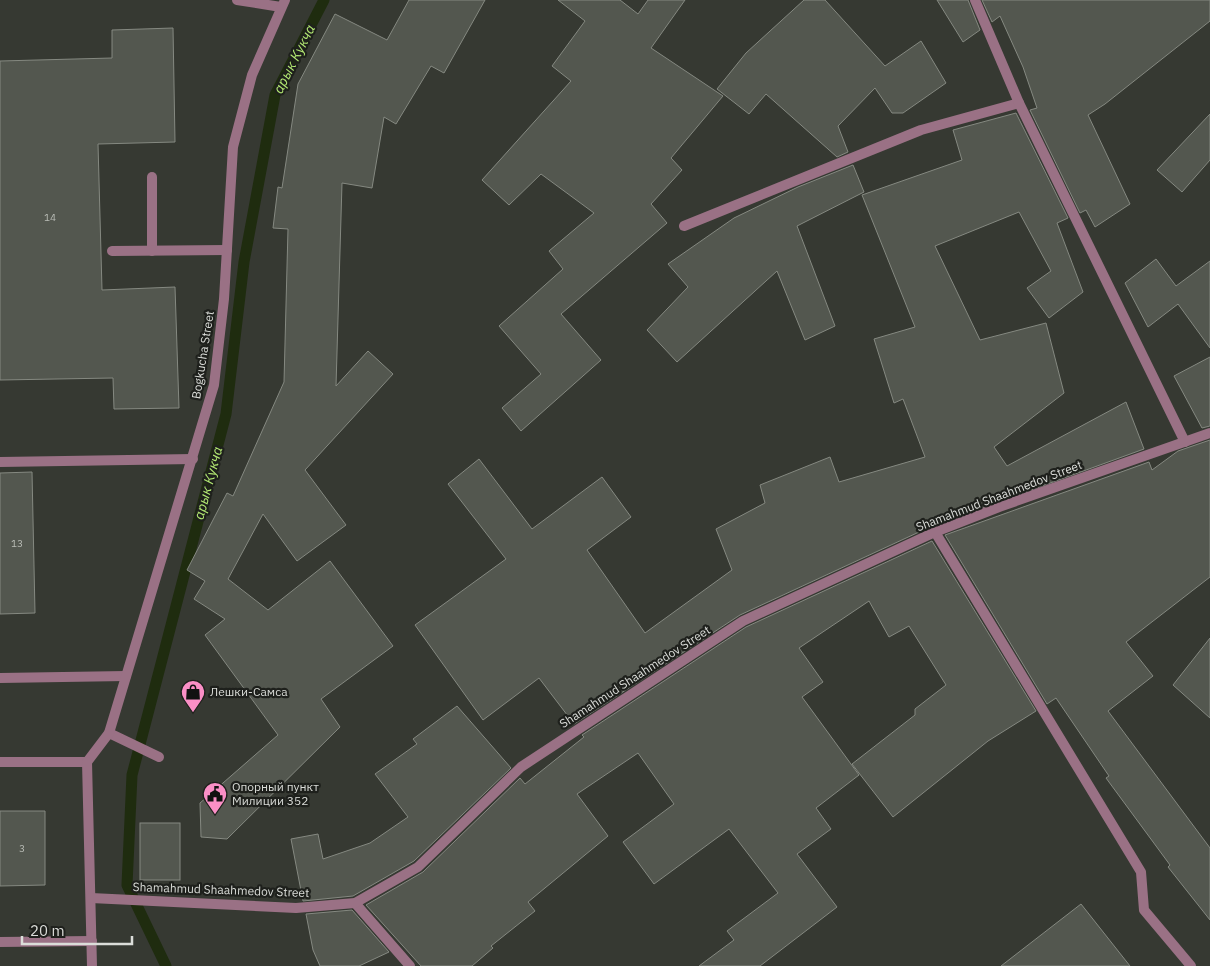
<svg xmlns="http://www.w3.org/2000/svg" width="1210" height="966" font-family="'IBM Plex Sans',sans-serif">
<style>
.lines{fill:none;stroke-linecap:round;stroke-linejoin:round}
.stream{stroke:#1f2c0f;stroke-width:11}
.building{fill:#53574f;stroke:#858981}
.service{stroke:#9a7185;stroke-width:10}
.minor{stroke:#9a7185;stroke-width:10}
.labels{text-anchor:middle;stroke-width:4.5;stroke-linejoin:round;paint-order:stroke}
.number-label{font-size:10px;fill:#b9bcb6}
.street-label{font-size:12px;fill:#dbddd9;stroke:#1e201c}
.poi-label{font-size:12px;fill:#dbddd9;stroke:#1e201c;text-anchor:start}
.water-label{font-size:14px;font-style:italic;fill:#b5eb74;stroke:#1e201c}
</style>
<rect width="100%" height="100%" fill="#363932"/>
<g class="lines">
<polyline class="stream" points="166,966 127,885 132,775 226,414 244,262 275,95 324,0"/>
</g>
<g class="building">
<polygon points="409,0 485,0 444,73 431,66 396,124 384,117 372,188 342,183 336,386 368,351 393,374 305,470 346,525 297,561 263,514 228,579 268,610 330,561 393,646 321,699 340,727 227,839 201,837 200,803 278,735 205,635 225,619 194,599 205,581 187,570 227,493 233,496 284,382 288,229 273,228 278,187 282,188 298,84 335,14 387,40"/>
<polygon points="558,0 620,0 638,14 648,0 685,0 651,48 723,96 671,158 682,170 651,204 667,223 561,314 601,360 521,431 502,408 541,374 499,326 563,269 549,251 594,213 541,174 509,205 482,180 571,81 552,66 585,21"/>
<polygon points="804,0 825,0 885,66 921,41 946,83 903,113 892,113 875,88 838,126 848,152 837,157 766,94 749,114 717,89 746,53"/>
<polygon points="937,0 968,0 980,30 963,42"/>
<polygon points="982,0 1210,0 1210,21 1105,104 1088,115 1130,204 1095,227 1086,210 1080,213 1030,110 1037,108 1023,67 1000,16 992,22"/>
<polygon points="173,28 175,142 98,144 102,290 175,287 179,408 114,409 113,378 0,380 0,61 112,58 112,30"/>
<polygon points="1016,113 1068,218 1057,223 1083,292 1049,318 1027,288 1051,271 1019,212 935,246 980,340 1046,323 1064,393 994,447 1007,466 1126,402 1144,449 932,526 740,615 574,724 539,678 483,720 415,625 506,559 448,484 479,459 532,529 602,477 631,517 587,550 645,633 732,570 716,529 765,503 760,485 830,457 839,482 925,457 903,399 894,403 874,339 915,327 862,195 962,160 953,130"/>
<polygon points="1210,114 1210,160 1182,192 1157,170"/>
<polygon points="853,165 864,192 797,226 835,326 805,340 777,271 677,362 647,330 688,287 668,264 734,218 798,187"/>
<polygon points="1156,259 1176,286 1210,261 1210,348 1178,304 1148,327 1125,283"/>
<polygon points="1210,357 1210,426 1202,428 1174,376"/>
<polygon points="1210,440 1210,577 1126,642 1153,676 1108,711 1210,848 1210,920 1168,867 1170,865 1106,778 1109,776 1056,698 1047,704 945,535 1149,462 1152,470 1178,451"/>
<polygon points="32,472 35,613 0,614 0,473"/>
<polygon points="932,541 1036,711 988,741 893,817 852,764 915,715 915,709 946,685 909,626 889,637 869,601 799,648 823,682 802,697 859,775 816,808 831,829 797,854 837,907 760,966 699,966 734,940 727,931 778,893 729,829 654,884 623,842 674,804 638,753 577,794 608,836 528,902 535,911 491,946 493,948 472,966 421,966 366,905 423,872 520,778 525,784 584,737 582,735 746,627"/>
<polygon points="1210,638 1210,718 1173,685"/>
<polygon points="457,706 511,768 414,861 353,896 303,901 291,839 318,834 323,859 370,843 408,817 375,774 417,744 413,739"/>
<polygon points="0,811 45,811 45,885 0,886"/>
<rect x="140" y="823" width="40" height="57"/>
<polygon points="1081,904 1130,966 1001,966"/>
<polygon points="352,910 389,952 359,966 320,966 313,950 306,914"/>
</g>
<g class="lines">
<g class="service">
<polyline points="152,177 152,251"/>
<polyline points="684,226 921,130 1019,103"/>
<polyline points="112,251 227,250"/>
<polyline points="0,462 193,459"/>
<polyline points="935,532 1141,872 1144,910 1191,966"/>
<polyline points="0,678 126,676"/>
<polyline points="109,733 159,757"/>
<polyline points="355,903 410,966"/>
<polyline points="0,942 92,941"/>
</g>
<g class="minor">
<polyline points="237,0 281,7"/>
<polyline points="975,0 1019,103 1185,442"/>
<polyline points="0,762 87,762"/>
<polyline points="87,762 109,733 214,385 224,299 233,147 252,75 285,0"/>
<polyline points="87,762 92,966"/>
<polyline points="91,898 296,908 355,903 418,867 521,767 743,621 935,532 999,507 1210,433"/>
</g>
</g>
<defs>
<g id="shop-pin" transform="scale(1.25)"><path d="M0 17L-7.5 6A9.5 9.5 0 1 1 7.5 6Z" fill="#fa8fc6" stroke="#1e201c"/><path d="M-5-2.5h2.3a2.7 3.5 0 0 1 5.4 0H5L5.5 6h-11ZM-1.5-2.5h3a1.5 2.3 0 0 0-3 0Z" fill="#111"/></g>
<g id="civic-pin" transform="scale(1.25)"><path d="M0 17L-7.5 6A9.5 9.5 0 1 1 7.5 6Z" fill="#fa8fc6" stroke="#1e201c"/><path d="M-.6-6.5H3V-4.5H.6V-3L4-1V1h2V6H-6V1h2V-1L-.6-3ZM-1.2 2.5V6h2.4V2.5Z" fill="#111"/></g>
</defs>
<g fill-rule="evenodd">
<use href="#shop-pin" x="193" y="692"/>
<use href="#civic-pin" x="215" y="794"/>
</g>
<g class="labels">
<g class="number-label">
<text x="50" y="221">14</text>
<text x="17" y="547">13</text>
<text x="22" y="852">3</text>
</g>
<g class="street-label">
<text transform="translate(203 355) rotate(-81)" y="4">Bogkucha Street</text>
<text transform="translate(999 496) rotate(-21)" y="4">Shamahmud Shaahmedov Street</text>
<text transform="translate(635 677) rotate(-33)" y="4">Shamahmud Shaahmedov Street</text>
<text transform="translate(221 890) rotate(2)" y="4">Shamahmud Shaahmedov Street</text>
</g>
<g class="poi-label">
<text x="210" y="696">Лешки-Самса</text>
<text x="232" y="791">Опорный пункт<tspan x="232" dy="14">Милиции 352</tspan></text>
</g>
<g class="water-label">
<text transform="translate(294 59) rotate(-63)" y="5">арык Кукча</text>
<text transform="translate(208 483) rotate(-75)" y="5">арык Кукча</text>
</g>
</g>
<path d="M22 936v8h110v-8" fill="none" stroke="#dbddd9" stroke-width="2.5"/>
<text x="30" y="936" font-size="15" fill="#dbddd9" stroke="#1e201c" stroke-width="4" paint-order="stroke">20 m</text>
</svg>
